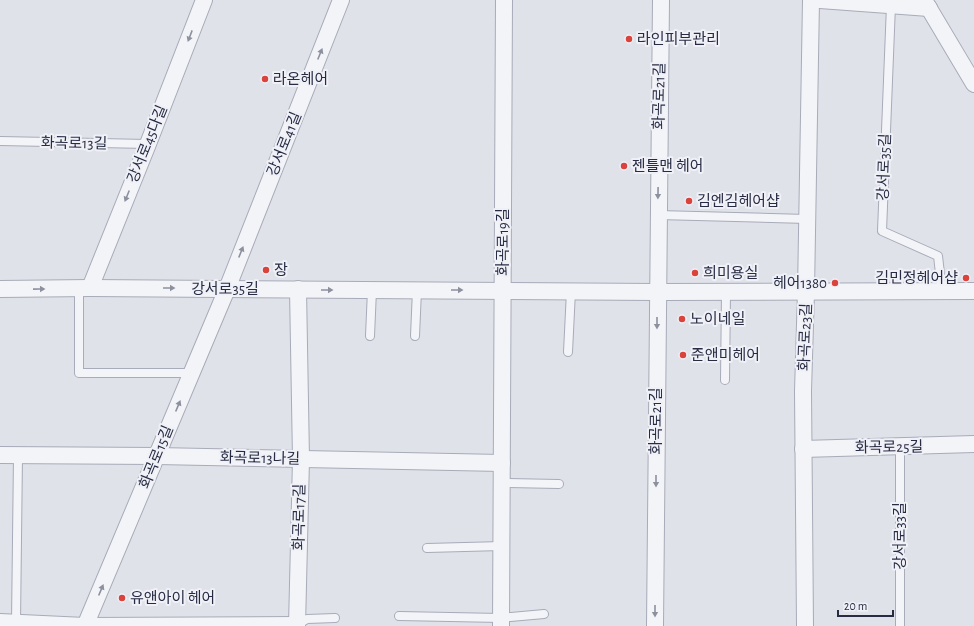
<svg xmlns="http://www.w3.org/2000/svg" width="974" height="626" font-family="'Alegreya Sans','Noto Sans KR',sans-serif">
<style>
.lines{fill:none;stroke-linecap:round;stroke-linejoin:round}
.lane-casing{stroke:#a8abb8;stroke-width:10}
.street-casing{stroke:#a8abb8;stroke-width:18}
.lane{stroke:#f3f4f8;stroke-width:8}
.street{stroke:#f3f4f8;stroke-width:16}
.oneway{fill:#8d909e}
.poi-dot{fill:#d9433b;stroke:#f0f1f7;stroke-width:1.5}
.labels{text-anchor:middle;stroke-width:4;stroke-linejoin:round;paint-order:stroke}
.poi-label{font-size:15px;fill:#272c43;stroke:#f0f1f7;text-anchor:start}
.street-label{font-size:15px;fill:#272c43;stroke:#f0f1f7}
</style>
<rect width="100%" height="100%" fill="#e0e2ea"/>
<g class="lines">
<g class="lane-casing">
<g id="lane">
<polyline points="891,5 882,231 938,256 942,291"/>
<polyline points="0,141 148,144"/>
<polyline points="658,215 807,219"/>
<polyline points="79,288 79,373 192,373"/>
<polyline points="370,336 372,290"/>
<polyline points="415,336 417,290"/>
<polyline points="568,352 571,291"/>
<polyline points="725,380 726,292"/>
<polyline points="900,446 900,626"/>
<polyline points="502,483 559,484"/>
<polyline points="427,548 502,546"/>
<polyline points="399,616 501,618 544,614"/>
<polyline points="16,623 18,455"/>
<polyline points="297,625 307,619 335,618"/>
</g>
</g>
<g class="street-casing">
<g id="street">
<polyline points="820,0 929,8"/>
<polyline points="924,0 974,84"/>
<polyline points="90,288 148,144 204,0"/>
<polyline points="0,289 90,288 657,292 974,291"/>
<polyline points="803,449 974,444"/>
<polyline points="0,455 157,456 502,463"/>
<polyline points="0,622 85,626"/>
<polyline points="85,626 227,289 341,0"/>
<polyline points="87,626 297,625"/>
<polyline points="297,626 301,459 298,289"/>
<polyline points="501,626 504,0"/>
<polyline points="655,626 661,0"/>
<polyline points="805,626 803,391 806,291 811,0"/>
</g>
</g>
<use href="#lane" class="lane"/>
<use href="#street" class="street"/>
</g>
<defs><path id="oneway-solid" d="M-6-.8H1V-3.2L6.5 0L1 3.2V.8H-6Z"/></defs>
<g class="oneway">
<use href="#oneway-solid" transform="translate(190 36) rotate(111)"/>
<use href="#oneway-solid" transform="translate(320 54) rotate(-68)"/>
<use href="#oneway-solid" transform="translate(658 193) rotate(91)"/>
<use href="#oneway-solid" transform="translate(127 196) rotate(112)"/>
<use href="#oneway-solid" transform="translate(241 252) rotate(-68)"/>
<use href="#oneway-solid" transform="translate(169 288)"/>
<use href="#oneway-solid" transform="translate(39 289) rotate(-1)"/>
<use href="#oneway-solid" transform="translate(327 290)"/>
<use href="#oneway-solid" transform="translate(457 290)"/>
<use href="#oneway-solid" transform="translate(657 323) rotate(90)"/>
<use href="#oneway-solid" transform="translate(178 406) rotate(-67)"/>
<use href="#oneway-solid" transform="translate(656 481) rotate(90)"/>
<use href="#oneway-solid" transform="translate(101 590) rotate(-67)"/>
<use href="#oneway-solid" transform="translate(655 611) rotate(90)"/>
</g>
<g class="poi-dot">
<circle cx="629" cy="39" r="4"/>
<circle cx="265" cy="79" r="4"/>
<circle cx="624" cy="166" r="4"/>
<circle cx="689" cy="201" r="4"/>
<circle cx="266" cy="270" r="4"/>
<circle cx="695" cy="273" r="4"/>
<circle cx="966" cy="278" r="4"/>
<circle cx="835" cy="283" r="4"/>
<circle cx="682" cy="319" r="4"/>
<circle cx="683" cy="355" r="4"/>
<circle cx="122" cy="598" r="4"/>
</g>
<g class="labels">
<g class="poi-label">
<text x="637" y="44">라인피부관리</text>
<text x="273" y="84">라온헤어</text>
<text x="632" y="171">젠틀맨 헤어</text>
<text x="697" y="206">김엔김헤어샵</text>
<text x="274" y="275">장</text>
<text x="703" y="278">희미용실</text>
<text x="958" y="283" text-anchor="end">김민정헤어샵</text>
<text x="827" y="288" text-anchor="end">헤어1380</text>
<text x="690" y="324">노이네일</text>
<text x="691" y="360">준앤미헤어</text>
<text x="130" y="603">유앤아이 헤어</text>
</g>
<g class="street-label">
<text transform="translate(659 96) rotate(-89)" y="5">화곡로21길</text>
<text transform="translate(74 143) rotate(1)" y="5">화곡로13길</text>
<text transform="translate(147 144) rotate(-68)" y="5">강서로45다길</text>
<text transform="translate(284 144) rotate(-68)" y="5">강서로41길</text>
<text transform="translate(884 167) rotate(-88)" y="5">강서로35길</text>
<text transform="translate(503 242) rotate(-90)" y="5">화곡로19길</text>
<text x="225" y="294">강서로35길</text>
<text transform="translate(805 337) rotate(-88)" y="5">화곡로23길</text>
<text transform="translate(656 421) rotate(-90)" y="5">화곡로21길</text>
<text transform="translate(889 447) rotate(-1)" y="5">화곡로25길</text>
<text transform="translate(156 457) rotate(-68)" y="5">화곡로15길</text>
<text transform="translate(260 458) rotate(1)" y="5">화곡로13나길</text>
<text transform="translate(299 517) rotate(-89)" y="5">화곡로17길</text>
<text transform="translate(900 536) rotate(-90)" y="5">강서로33길</text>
</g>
</g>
<path d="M838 610v6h55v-6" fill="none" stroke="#272c43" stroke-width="2"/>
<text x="844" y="610" font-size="12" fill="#272c43" stroke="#f0f1f7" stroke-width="3" paint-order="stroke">20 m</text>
</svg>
